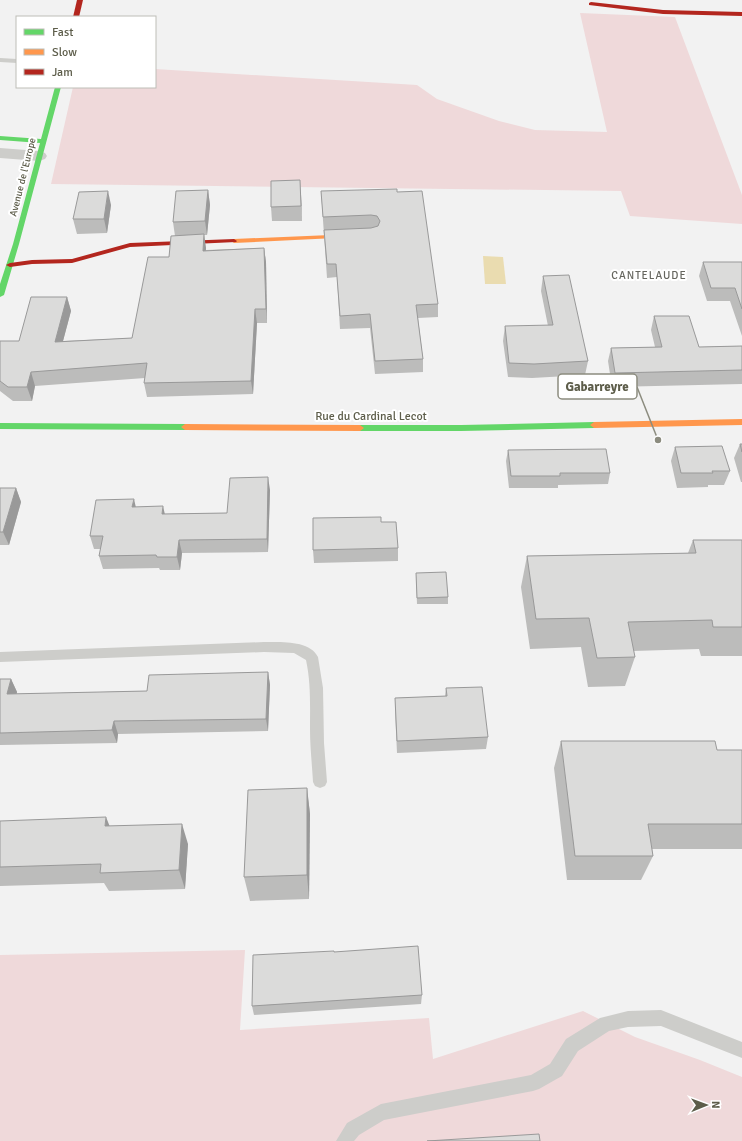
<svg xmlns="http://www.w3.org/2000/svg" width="742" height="1141" font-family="Signika,sans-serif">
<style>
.green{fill:#efd9da}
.water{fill:#eadcb0}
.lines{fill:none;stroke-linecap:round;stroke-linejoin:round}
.lane{fill:#cdcdca;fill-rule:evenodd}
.street{fill:#cdcdca;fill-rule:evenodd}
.fast{fill:#63d668;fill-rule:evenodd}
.slow{fill:#ff974d;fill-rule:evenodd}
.jam{fill:#b3261e;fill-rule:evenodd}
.wall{fill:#bcbcbb}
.shaded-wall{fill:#999}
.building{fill:#dbdbda;stroke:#999}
.labels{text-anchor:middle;stroke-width:4;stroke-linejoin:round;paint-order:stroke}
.far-street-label{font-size:10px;fill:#5d5d4a;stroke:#fff}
.far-neighbourhood-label{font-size:11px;letter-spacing:1px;fill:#65655e;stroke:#fff}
.street-label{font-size:12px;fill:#5d5d4a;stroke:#fff}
.leader{fill:none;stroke:#8c8c7f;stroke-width:1.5}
.callout-dot{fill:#8c8c7f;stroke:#fff;stroke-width:1.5}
.callout{fill:#fff;stroke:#8c8c7f;stroke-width:1.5}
.callout-label{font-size:13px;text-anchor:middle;font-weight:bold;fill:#5d5d4a}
</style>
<rect width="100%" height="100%" fill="#f2f2f2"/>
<g class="green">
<polygon points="580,13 675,17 742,195 742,224 630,216 621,191 51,184 73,87 155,87 155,69 417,85 437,99 499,121 535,130 607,132"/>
<polygon points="245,950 240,1030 429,1018 433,1059 583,1011 635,1037 700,1060 742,1077 742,1141 0,1141 0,955"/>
</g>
<polygon class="water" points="483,256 503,257 506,284 485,284"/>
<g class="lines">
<g class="lane">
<polygon points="0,58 17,59 17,63 0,62"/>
<path d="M264 642C280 642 310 640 318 657L323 688 324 743 327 782 325 786 320 788 315 786 313 782C312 764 310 747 310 729 310 705 311 683 306 660L294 653 264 652 0 662V652Z"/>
<polygon points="661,1010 742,1042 742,1058 661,1026 628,1027 609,1031 578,1051 562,1076 539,1089 533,1091 384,1120 359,1135 354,1141 336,1141 347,1123 381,1104 531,1075 550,1064 566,1039 600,1018 628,1011"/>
</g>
<polygon class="street" points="0,148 39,151 45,153 47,156 45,159 39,161 0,158"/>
<g class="fast">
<polygon points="55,87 61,87 19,244 4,295 0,297 0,284 13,244 40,143 0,140 0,136 41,139"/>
<polygon points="594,422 598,425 594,428 461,431 360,431 356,428 360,425 461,425"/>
<polygon points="0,423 185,424 189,427 185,430 0,429"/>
</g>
<g class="slow">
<polygon points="354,234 356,235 356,237 234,243 231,241 234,239"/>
<polygon points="742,419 742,425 594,428 590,425 594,422"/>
<polygon points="185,424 360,425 364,428 360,431 185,430 181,427"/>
</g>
<g class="jam">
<polygon points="77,0 83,0 79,17 73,17"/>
<polygon points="591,2 663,10 742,12 742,16 663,14 589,5 589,3"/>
<polygon points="234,239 237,241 236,242 130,247 72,263 32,264 10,267 6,265 10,263 32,260 72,259 130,243"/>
</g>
</g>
<g class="wall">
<polygon points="208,190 210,205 207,235 204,235 206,250 264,248 266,262 267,323 257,323 253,394 147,397 144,383 145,378 35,386 32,401 13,401 0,391 0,341 19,341 67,297 71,311 63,341 132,338 169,257 175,236 173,222"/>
<polygon points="321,191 397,192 438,304 438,317 418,318 423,359 423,372 375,374 370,328 340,329 337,277 327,278"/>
<polygon points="301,195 302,221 272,221 271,207"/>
<polygon points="111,205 107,233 77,234 73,219"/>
<polygon points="703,262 742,262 742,336 730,301 707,301 699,276"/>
<polygon points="543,276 588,361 585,375 532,378 508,377 503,341 505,326 548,326 541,291"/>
<polygon points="654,316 699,347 742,346 742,384 612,387 608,361 611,348 655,347 651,330"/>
<polygon points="740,444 742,444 742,482 741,482 734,458"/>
<polygon points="675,447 730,471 724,485 708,485 708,487 677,488 671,461"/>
<polygon points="508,450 610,473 608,484 558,485 558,488 509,488 506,461"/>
<polygon points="0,488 16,488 21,502 9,545 0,545"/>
<polygon points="270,490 268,552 182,553 180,570 160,570 159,568 103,569 99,556 101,549 94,549 90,536 136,507 164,514 227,513"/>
<polygon points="693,540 742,540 742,656 701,656 699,649 633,651 635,657 625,686 588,687 581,647 530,649 521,587 527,556 688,553"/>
<polygon points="398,548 398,561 314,563 313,550"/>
<polygon points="416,573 448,597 448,604 417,604 416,580"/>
<polygon points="268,672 270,685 268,731 118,734 117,743 0,745 0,679 11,679 17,692 16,694 147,691"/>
<polygon points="446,688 488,737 486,749 397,753 395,710 395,698 445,696"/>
<polygon points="561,741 717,750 742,750 742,849 652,849 653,856 641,880 567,880 554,768"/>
<polygon points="307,788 310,814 309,899 250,901 244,877"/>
<polygon points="0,821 110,826 188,844 185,889 109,891 104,883 0,886"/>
<polygon points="334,952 422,995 421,1004 254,1015 252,1006"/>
</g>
<g class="shaded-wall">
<polygon points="300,180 301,195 302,221 301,206"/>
<polygon points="208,190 210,205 207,235 205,221"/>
<polygon points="108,191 111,205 107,233 104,219"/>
<polygon points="204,234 206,248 205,265 203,251"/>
<polygon points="264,248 266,262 267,323 266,309"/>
<polygon points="67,297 71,311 59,356 55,342"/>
<polygon points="255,309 257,323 253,394 251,381"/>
<polygon points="31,372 35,386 32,401 27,387"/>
<polygon points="268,477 270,490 268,552 267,539"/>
<polygon points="16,488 21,502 9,545 3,532"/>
<polygon points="134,499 137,512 132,507"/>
<polygon points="163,506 166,519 162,514"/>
<polygon points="179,540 182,553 180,570 177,557"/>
<polygon points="268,672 270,685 268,731 266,719"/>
<polygon points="11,679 17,692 14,706 7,694"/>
<polygon points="114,721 118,734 117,743 112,730"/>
<polygon points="307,788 310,814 309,899 307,875"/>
<polygon points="106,817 114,837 105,826"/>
<polygon points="182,824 188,844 185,889 179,870"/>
</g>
<g class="building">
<polygon points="300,180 301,206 271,207 271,181"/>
<polygon points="397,189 397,192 422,191 438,304 416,305 423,359 375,361 370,314 340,316 336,264 327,264 324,230 371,228 378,226 380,221 377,216 371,215 323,217 321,191"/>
<polygon points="208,190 205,221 173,222 176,191"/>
<polygon points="108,191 104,219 73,219 79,192"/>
<polygon points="204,234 203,251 264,248 266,309 255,309 251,381 144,383 147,363 31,372 27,387 8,387 0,381 0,341 19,341 31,297 67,297 55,342 132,338 148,257 169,257 171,236"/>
<polygon points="703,262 742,262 742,309 735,288 711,288"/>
<polygon points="569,275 588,361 534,364 509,363 505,326 553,325 543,276"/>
<polygon points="654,316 689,316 699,347 742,346 742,370 615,373 611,348 662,347"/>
<polygon points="740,444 742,444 742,452"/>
<polygon points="722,446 730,471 712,471 713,473 681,473 675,447"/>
<polygon points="606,449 610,473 560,473 560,476 511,476 508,450"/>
<polygon points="268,477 267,539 179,540 177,557 157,557 156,555 99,556 103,536 90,536 96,500 134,499 132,507 163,506 162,514 227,513 230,478"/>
<polygon points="0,488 16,488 3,532 0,532"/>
<polygon points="381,517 381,522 396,522 398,548 313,550 313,518"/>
<polygon points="693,540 742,540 742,627 713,627 712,620 628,622 635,657 597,658 589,618 536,619 527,556 696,553"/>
<polygon points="446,572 448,597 417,598 416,573"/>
<polygon points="268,672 266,719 114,721 112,730 0,733 0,679 11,679 7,694 147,691 149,675"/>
<polygon points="482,687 488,737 397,741 395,698 447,696 446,688"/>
<polygon points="561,741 715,741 717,750 742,750 742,824 648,824 653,856 575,856"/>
<polygon points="307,788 307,875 244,877 248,790"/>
<polygon points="106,817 105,826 182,824 179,870 100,873 101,864 0,867 0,821"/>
<polygon points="418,946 422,995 252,1006 253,955 334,951 334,952"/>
<polygon points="539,1134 540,1141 427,1141"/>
</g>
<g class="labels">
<g class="far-street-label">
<text transform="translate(22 177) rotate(-76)" y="4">Avenue de l'Europe</text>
</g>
<g class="far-neighbourhood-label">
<text x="649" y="279">CANTELAUDE</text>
</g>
<g class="street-label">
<text x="371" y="420">Rue du Cardinal Lecot</text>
</g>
</g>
<path class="leader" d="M658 440L637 387"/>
<circle class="callout-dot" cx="658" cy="440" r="4"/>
<rect class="callout" x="558" y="374" width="79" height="25" rx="4"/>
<g class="callout-label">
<text x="597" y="391">Gabarreyre</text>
</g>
<rect x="16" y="16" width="140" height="72" fill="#ffffff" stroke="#bebeb7"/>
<rect x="24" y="29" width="20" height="6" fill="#63d668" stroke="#bebeb7"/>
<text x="52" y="36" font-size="12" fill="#5d5d4a">Fast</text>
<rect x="24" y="49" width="20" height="6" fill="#ff974d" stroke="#bebeb7"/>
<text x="52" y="56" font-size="12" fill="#5d5d4a">Slow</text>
<rect x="24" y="69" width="20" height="6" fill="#b3261e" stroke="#bebeb7"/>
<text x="52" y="76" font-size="12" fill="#5d5d4a">Jam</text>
<g transform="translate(706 1105) rotate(89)" stroke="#ffffff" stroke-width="3" paint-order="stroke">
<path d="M0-3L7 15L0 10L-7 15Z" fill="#5d5d4a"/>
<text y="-6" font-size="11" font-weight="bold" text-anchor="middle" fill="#5d5d4a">N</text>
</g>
</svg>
